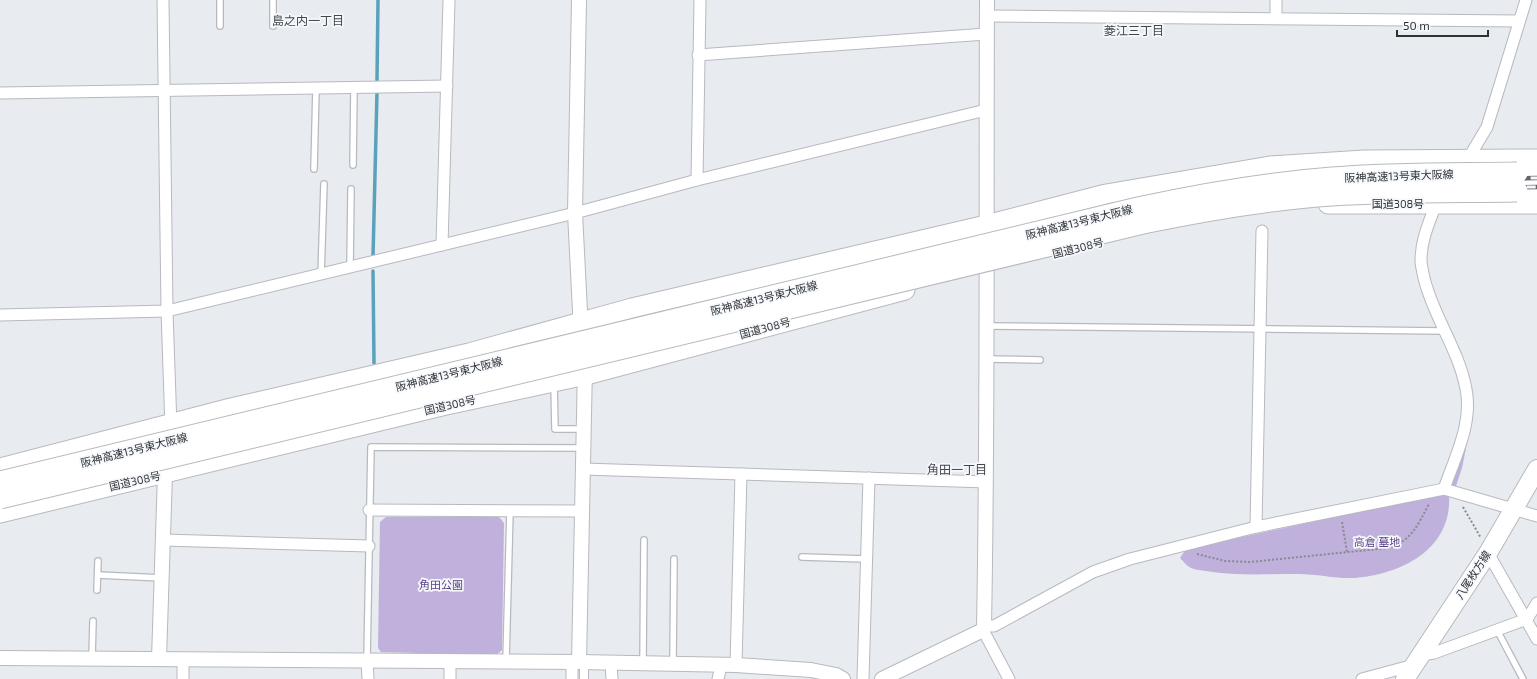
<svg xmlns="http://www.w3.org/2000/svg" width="1537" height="679" font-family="'Exo 2','Noto Sans JP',sans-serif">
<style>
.green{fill:#bfb0dc}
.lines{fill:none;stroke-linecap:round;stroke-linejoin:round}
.stream{stroke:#5aa1bc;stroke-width:3.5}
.service-casing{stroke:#b7b9be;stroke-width:8}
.pedestrian-casing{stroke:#b7b9be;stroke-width:10}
.minor-casing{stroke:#b7b9be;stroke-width:13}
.tertiary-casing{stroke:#b7b9be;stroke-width:16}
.primary-casing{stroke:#b7b9be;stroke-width:20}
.trunk-casing{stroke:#b7b9be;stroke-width:21}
.motorway-casing{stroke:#b7b9be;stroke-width:23}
.path{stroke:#898b8e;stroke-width:2;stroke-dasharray:2 2;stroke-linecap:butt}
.service{stroke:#fff;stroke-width:5.5}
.pedestrian{stroke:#fff;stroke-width:8}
.minor{stroke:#fff;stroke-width:11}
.tertiary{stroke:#fff;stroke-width:14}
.primary{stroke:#fff;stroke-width:18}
.trunk{stroke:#fff;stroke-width:19}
.motorway{stroke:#fff;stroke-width:21}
.rail-casing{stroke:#636567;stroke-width:4.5}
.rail{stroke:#f5f8fc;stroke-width:3;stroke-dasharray:9;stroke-linecap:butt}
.motorway-bridge-casing{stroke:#b7b9be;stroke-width:23;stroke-linecap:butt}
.motorway-bridge{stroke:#fff;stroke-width:21}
.labels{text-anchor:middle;stroke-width:3.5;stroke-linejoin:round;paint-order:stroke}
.street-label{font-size:11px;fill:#303133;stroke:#f5f8fc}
.park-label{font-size:11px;fill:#5c4185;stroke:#f5f8fc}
.neighbourhood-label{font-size:12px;fill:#44464a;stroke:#f5f8fc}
</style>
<rect width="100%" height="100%" fill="#e8ebef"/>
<g class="green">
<polygon points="1467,443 1462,468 1456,486 1448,484 1464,444"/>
<path d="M1437 495 1449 496C1452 549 1402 574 1355 578 1335 579 1314 573 1294 574 1265 574 1236 576 1206 571 1202 570 1196 570 1191 568 1187 566 1183 561 1180 558L1186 549Z"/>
<polygon points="386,517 499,517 504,523 502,650 496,655 381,652 378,648 380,522"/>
</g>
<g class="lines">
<g class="stream">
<polyline points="377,80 378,0"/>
<polyline points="373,257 377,92"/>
<polyline points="373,271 374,363"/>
</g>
<g class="service-casing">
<g id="service">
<polyline points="220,0 220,26"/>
<polyline points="273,0 273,26"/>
<polyline points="353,165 354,88"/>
<polyline points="314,169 316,88"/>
<polyline points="350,267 351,189"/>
<polyline points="321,275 324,184"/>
<polyline points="987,326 1444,331"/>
<polyline points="987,359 1040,360"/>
<polyline points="554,384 555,429 584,429"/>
<polyline points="802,557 866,559"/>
<polyline points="98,575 162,578"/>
<polyline points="97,590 98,561"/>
<polyline points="1497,630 1523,679"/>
<polyline points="92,658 93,621"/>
<polyline points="367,660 371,447 583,448"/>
<polyline points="506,661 510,510"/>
<polyline points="673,663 674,559"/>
<polyline points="643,664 644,540"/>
</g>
</g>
<g class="pedestrian-casing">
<polyline id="pedestrian" points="584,679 584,662"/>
</g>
<g class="minor-casing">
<g id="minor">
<polyline points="163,0 167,311 171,427"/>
<polyline points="987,16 1519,21"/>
<polyline points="1276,18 1276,0"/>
<polyline points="698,55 986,34"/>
<polyline points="0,93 447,86"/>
<polyline points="1468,159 1487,127 1526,0"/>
<polyline points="697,180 700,0"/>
<path d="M1436 204C1429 223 1421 240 1421 260 1421 266 1423 272 1424 278 1433 316 1459 350 1466 389 1473 423 1455 457 1444 489"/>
<polyline points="442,245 449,0"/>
<polyline points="0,315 167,311 575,213 697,180 986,110"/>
<polyline points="583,469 987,482"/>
<polyline points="369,510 582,511"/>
<polyline points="1256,527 1262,231"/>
<polyline points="164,540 369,546"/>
<polyline points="1488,553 1537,639"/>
<polyline points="984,626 994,626 1093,572 1130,559 1256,527 1444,489 1537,516"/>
<polyline points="983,630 1009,679"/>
<polyline points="1421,655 1434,653 1527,619 1537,603"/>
<polyline points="183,659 183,679"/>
<polyline points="367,660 368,679"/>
<polyline points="572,662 572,679"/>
<polyline points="611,663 612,679"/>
<polyline points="736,665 741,474"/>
<polyline points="450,679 450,661"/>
<polyline points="718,679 721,666"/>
<polyline points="863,679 869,478"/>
<polyline points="1362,679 1414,665"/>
</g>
</g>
<g class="tertiary-casing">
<g id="tertiary">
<polyline points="579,0 575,213 581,331"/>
<polyline points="0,658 579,662 736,665 811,670 836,675 843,679"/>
<polyline points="159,659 165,474"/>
<polyline points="579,662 585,366"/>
<path d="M882 679 983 630 984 626C988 417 986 209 987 0"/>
</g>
</g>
<g class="primary-casing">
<polyline id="primary" points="1405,679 1488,553 1537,469"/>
</g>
<g class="trunk-casing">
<g id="trunk">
<polyline points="1328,204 1537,204"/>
<polyline points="0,468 231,408 469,353 632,308 986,225 1106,194 1270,166 1364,160 1537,159"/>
<polyline points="0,513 442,406 586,375 905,290"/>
</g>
</g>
<g class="motorway-casing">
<g id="motorway">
<polyline points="1517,173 1537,173"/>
<polyline points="1517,191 1537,191"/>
</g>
</g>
<g class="path">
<polyline points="1463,507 1481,538"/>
<polyline points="1342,522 1347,552"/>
<path d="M1197 554 1225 561 1250 562 1388 548C1412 541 1418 524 1429 504"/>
</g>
<use href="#service" class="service"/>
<use href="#pedestrian" class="pedestrian"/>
<use href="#minor" class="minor"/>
<use href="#tertiary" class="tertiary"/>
<use href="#primary" class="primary"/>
<use href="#trunk" class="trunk"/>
<use href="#motorway" class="motorway"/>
<g class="rail-casing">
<g id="rail">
<polyline points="713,322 1135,224 1209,208 1288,195 1366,189 1537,187"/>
<polyline points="0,488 1206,199 1287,186 1366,180 1537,178"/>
<polyline points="0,496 119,470 499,374"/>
</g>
</g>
<use href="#rail" class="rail"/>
<g class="motorway-bridge-casing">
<g id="motorway-bridge">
<path d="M0 482 1138 208C1202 194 1267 183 1332 178 1393 173 1455 174 1517 173"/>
<path d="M0 498 1143 223C1206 210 1268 199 1332 195 1393 191 1455 192 1517 191"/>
</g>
</g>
<use href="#motorway-bridge" class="motorway-bridge"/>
</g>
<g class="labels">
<g class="street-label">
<text transform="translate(1399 176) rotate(-2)" y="4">阪神高速13号東大阪線</text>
<text x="1398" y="208">国道308号</text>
<text transform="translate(1079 222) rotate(-14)" y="4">阪神高速13号東大阪線</text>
<text transform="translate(1078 248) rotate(-14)" y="4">国道308号</text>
<text transform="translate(764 298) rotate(-14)" y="4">阪神高速13号東大阪線</text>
<text transform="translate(765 328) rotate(-15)" y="4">国道308号</text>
<text transform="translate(449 374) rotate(-14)" y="4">阪神高速13号東大阪線</text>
<text transform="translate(450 405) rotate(-13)" y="4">国道308号</text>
<text transform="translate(134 450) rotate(-14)" y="4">阪神高速13号東大阪線</text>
<text transform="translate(135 481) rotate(-13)" y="4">国道308号</text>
<text transform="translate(1473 575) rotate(-57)" y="4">八尾枚方線</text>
</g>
<g class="park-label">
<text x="1377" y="546">高倉 墓地</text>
<text x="441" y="589">角田公園</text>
</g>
<g class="neighbourhood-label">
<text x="308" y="25">島之内一丁目</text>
<text x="1134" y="35">菱江三丁目</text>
<text x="957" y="474">角田一丁目</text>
</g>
</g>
<path d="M1397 30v6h91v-6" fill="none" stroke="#303133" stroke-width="2"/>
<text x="1403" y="30" font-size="12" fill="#303133" stroke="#f5f8fc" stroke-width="3" paint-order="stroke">50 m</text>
</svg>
